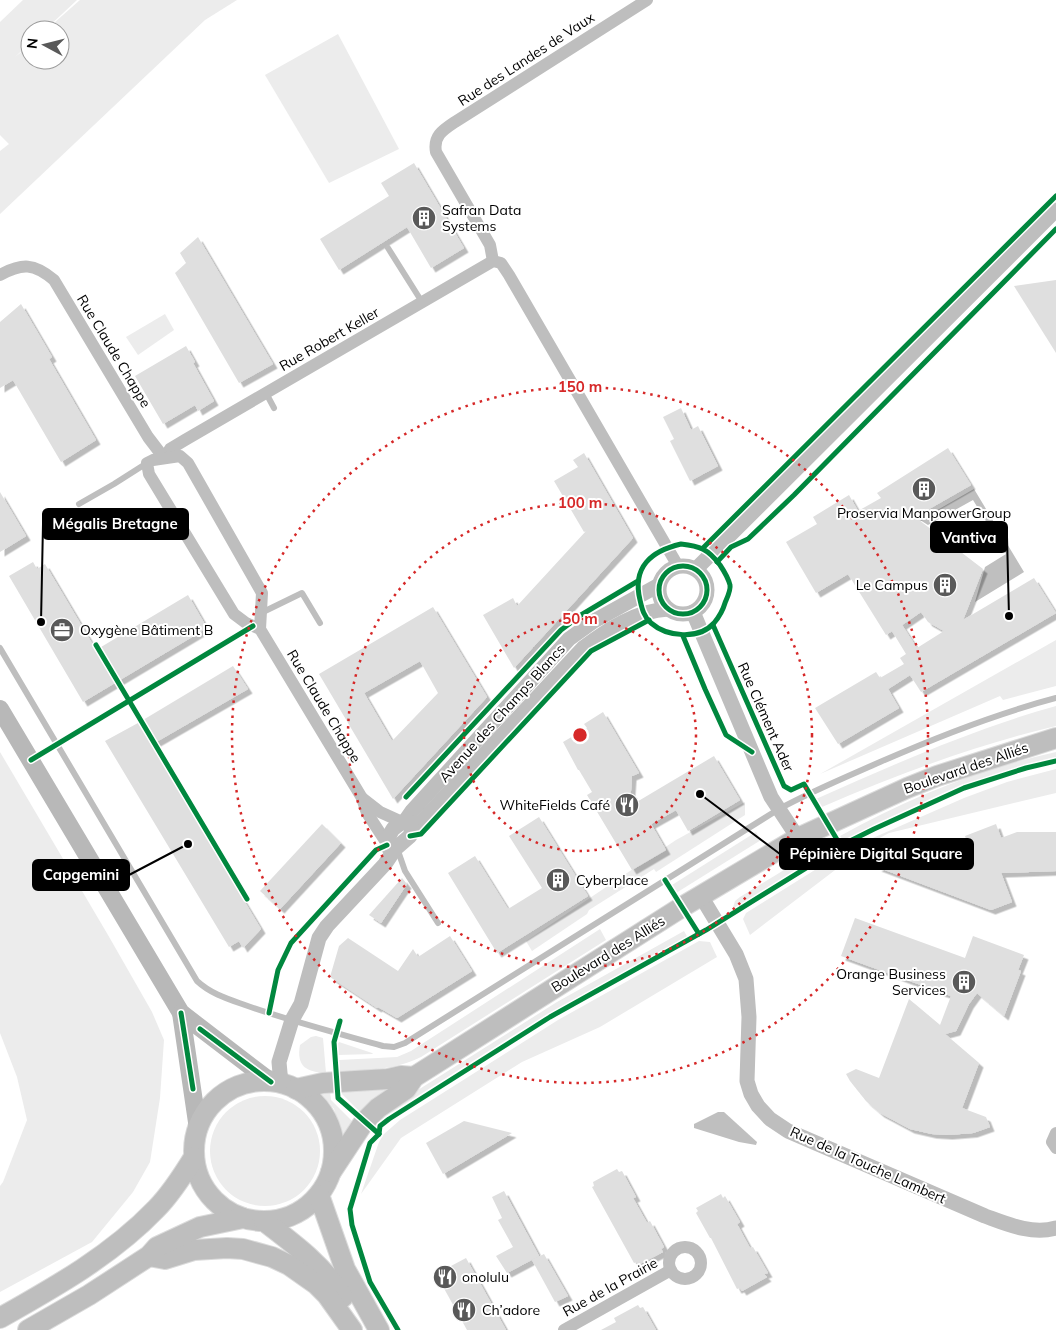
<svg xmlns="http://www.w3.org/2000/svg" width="1056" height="1330" font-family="Mulish,sans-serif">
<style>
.green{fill:#ececec}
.water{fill:#bfbfbf}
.building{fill:#dfdfdf;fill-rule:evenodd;filter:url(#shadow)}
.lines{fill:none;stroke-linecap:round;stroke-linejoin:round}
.primary-casing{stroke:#dbdbdb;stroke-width:22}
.service{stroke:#bebebe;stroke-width:6}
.minor{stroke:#bebebe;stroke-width:12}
.tertiary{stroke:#bebebe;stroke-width:15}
.secondary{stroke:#b8b8b8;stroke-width:18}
.primary{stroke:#bebebe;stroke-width:20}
.cycleway-casing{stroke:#fff;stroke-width:8}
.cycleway{stroke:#00873e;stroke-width:5}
.ring{fill:none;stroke:#d62828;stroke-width:2.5;stroke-dasharray:2.5 5}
.labels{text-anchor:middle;stroke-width:4;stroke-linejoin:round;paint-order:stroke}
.street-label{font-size:14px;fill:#000;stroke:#fff}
.poi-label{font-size:14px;fill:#000;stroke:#fff;text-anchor:start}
.centre{fill:#d62828;stroke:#fff;stroke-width:2.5}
.ring-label{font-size:15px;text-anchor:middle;font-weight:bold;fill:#d62828;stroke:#fff;stroke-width:4;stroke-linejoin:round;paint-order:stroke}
.leader{fill:none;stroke:#000;stroke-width:2}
.callout-dot{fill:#000;stroke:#fff;stroke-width:2}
.callout{fill:#000;stroke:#000;stroke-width:2}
.callout-label{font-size:15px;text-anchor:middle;font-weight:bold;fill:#fff}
</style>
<defs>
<filter id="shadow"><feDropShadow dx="4.5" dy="4.5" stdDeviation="0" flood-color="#0004"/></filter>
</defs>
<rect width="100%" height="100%" fill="#fff"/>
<g class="green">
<polygon points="23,0 77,0 45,30 30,30 30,43 15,57 30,45 30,60 60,60 60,30 46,30 80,0 237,0 205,20 0,214 0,151 9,144 0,135 0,22"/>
<polygon points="338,34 399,149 329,183 265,75"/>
<polygon points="165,314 174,330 138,355 126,337"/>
<polygon points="1056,640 1056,686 1003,700 1000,696 820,774"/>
<path d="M1056 706V726C976 745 898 774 822 807L816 799C895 764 973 729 1056 706Z"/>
<polygon points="0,752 108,935 152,1012 164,1040 160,1098 150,1162 133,1192 92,1242 0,1292 0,1186 3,1182 27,1120 17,1077 0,1033"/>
<path d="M1056 752V759C980 776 914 809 844 841L840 836C907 799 981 768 1056 752Z"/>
<polygon points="1056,769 1056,793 889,833 842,858 843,864 750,935 743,919 746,913 850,848 964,798 1007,782"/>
<polygon points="745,802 745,815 656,872 654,869 589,910 587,914 532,951 526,941 676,840"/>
<polygon points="756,832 761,840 676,893 672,885"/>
<polygon points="828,843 832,849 732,911 735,901 740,897"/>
<path d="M600 929 606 940 421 1057C395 1070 368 1070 340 1071L339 1060 397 1057 411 1051Z"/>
<polygon points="684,931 688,938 547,1016 386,1118 381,1123 378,1128 372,1124 380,1114 557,1002"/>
<polygon points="699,941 710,942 717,957 600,1027 522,1062 401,1138 361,1194 379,1142 384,1134 400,1120 558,1020"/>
<path d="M316 1036 323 1038 326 1073C307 1072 296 1067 300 1045L311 1037Z"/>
<polygon points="339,1042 372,1053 373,1054 338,1055 337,1045"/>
<polygon points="388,1090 361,1113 342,1094 342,1091"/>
<polygon points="330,1091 331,1100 354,1123 343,1136 334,1109 321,1093"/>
<circle cx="265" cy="1151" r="55"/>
</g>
<g class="water">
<polygon points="974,489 1024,572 975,602 985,567 1006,554 973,500 928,525 920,520"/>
<polygon points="718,1112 724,1112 757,1142 756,1145 739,1142 694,1128 694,1124"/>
</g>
<g class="building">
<polygon points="414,163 464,248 431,268 407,227 339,270 320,239 389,196 381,183"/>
<polygon points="198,237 273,364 239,383 175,273 186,263 180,253"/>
<polygon points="1056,280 1056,353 1014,286"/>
<polygon points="21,304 52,357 49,359 96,440 61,462 13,380 0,388 0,322"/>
<polygon points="186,346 195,362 193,363 214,401 198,411 195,405 163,424 135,376"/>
<polygon points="681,408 691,430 698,426 718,466 690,481 670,441 674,439 663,417"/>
<path d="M948 448 971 485 915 517 983 569 963 620 1034 578 1056 613 921 692 910 675 888 689 899 708 838 744 815 708 876 672 880 678 904 664 900 658 906 654 892 631 886 635 848 574 816 593 786 542 817 524 813 517 849 495 858 511 881 498 877 493ZM921 612 928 622 944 631 917 648 902 625Z"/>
<polygon points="584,453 633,538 514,668 483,615 513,598 517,606 586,531 584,532 554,481 578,467 573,460"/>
<polygon points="0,492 26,536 0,552"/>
<polygon points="33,562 37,569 45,564 96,650 188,595 207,628 83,702 9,576"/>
<path d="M433 607 487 697 393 799 319 674ZM420 661 438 693 392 741 364 693Z"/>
<polygon points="233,666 248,689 151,745 261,929 243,948 239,941 229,947 105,741 138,723"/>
<polygon points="603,712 639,773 632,776 630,806 714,756 740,800 688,831 676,810 651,824 666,850 632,870 587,795 592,792 579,770 578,770 563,742 587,728 584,724"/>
<polygon points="539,817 588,896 497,953 448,873 475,856 508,909 542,888 509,836"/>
<polygon points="322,824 341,843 280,909 260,891"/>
<polygon points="996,824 1001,838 1017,832 1056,832 1056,871 1001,873 1012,902 991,910 877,867 896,856 897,858 915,851 929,849 943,850 974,861 965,836"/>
<polygon points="402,878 407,884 381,923 369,915"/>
<polygon points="855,918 965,958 973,936 1024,955 1018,970 1021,971 1004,1016 977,993 969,1004 956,1031 945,1034 979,1063 962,1108 986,1117 990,1127 973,1133 948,1135 932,1134 910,1129 880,1113 866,1101 850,1081 846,1074 856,1069 879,1078 909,999 940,1025 951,996 841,956"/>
<polygon points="450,936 472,971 397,1018 378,1007 377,1008 330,977 339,946 348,938 398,971 413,949 418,957"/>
<polygon points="464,1121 512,1133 443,1174 426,1143"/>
<polygon points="617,1169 619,1172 622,1171 636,1197 633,1198 647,1223 650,1221 664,1247 661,1249 663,1252 638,1265 637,1262 634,1263 592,1187 594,1186 593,1182"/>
<polygon points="504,1191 539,1256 507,1273 496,1256 513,1247 498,1220 502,1218 492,1197"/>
<polygon points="721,1194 723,1198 725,1196 740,1222 737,1224 750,1248 753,1247 768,1273 764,1274 767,1277 742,1291 740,1288 737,1289 711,1238 710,1238 696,1213 698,1211 696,1208"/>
<polygon points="544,1254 568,1296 555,1302 532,1260"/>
<polygon points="466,1258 506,1330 467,1330 436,1274"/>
<polygon points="638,1305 640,1308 643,1307 656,1330 601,1330 616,1322 614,1318"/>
</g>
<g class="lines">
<g class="primary-casing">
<g id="primary">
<circle cx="264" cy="1151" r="70"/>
<polyline points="296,1089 323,1083 388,1079 401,1076 414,1077"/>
<polyline points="331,1172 364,1122 378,1108 406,1089 414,1077 682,907 798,838 907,788 937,776 1056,738"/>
<polyline points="319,1195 345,1269 379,1330"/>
<path d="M264 1221C294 1244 323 1265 343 1297"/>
<polyline points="149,1256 165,1259 194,1250 227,1248 243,1249 272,1257 289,1265 316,1284 327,1295 352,1330"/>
<path d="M0 1318C55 1287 112 1255 156 1209 171 1194 183 1175 194 1157"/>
<polyline points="28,1330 89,1295 149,1256 157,1247 200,1227 243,1218"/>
</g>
</g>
<g class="service">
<polyline points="388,248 422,302"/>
<polyline points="266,393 274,408"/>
<polyline points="79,504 114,484 147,463"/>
<polyline points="261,613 302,593 320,623"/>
<path d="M0 648 197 981C211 994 228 999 245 1005 290 1021 337 1033 383 1046L394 1047 405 1043 779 809C812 791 846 777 880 762 937 737 995 714 1056 698"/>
<polyline points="397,848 405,871 438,923"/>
</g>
<g class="minor">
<path d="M493 261 490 245 436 152C433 136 443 130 455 122L647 0"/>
<path d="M0 275C22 263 34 263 54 280L148 437 164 458"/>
<polyline points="164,458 170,449 185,440 493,261 501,263 509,275 678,566"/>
<polyline points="260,629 246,623 234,614 149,474 147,463 153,460 180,456 188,463 262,593 260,629 362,798 367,813 386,842"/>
<polyline points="362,798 380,812 402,822"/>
<polyline points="1056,1133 1052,1142 1056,1148"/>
<circle cx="685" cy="1263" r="16"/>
<polyline points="564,1330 671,1270"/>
</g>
<g class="tertiary">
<circle cx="683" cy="590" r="24"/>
<polyline points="696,569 1056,210"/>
<polyline points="693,612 771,797 798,838"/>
<polyline points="405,821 412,811 569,639 594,621 659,585"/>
<path d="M411 833 583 648C608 629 636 611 668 609"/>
<path d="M701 896 736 954 746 979 749 1017 747 1081 751 1094 758 1106 770 1119 788 1131 985 1216C1007 1224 1032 1235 1056 1228"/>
<polyline points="281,1084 279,1062 292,1020 301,1004 319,938 327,926 385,864 395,849 410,836 412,829 409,822 402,822 393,829 387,839 388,847 395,849"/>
</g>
<g class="secondary">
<polyline points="0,709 181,1013 271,1082"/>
<polyline points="181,1013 198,1129"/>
</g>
<use href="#primary" class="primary"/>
<g class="cycleway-casing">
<g id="cycleway">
<path d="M681 544C700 546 708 549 720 565 724 571 728 577 730 585 731 590 727 598 725 603 723 610 719 617 714 623 699 640 667 637 651 623 644 617 642 609 640 600 632 567 651 551 681 544Z"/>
<polyline points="703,548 1056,196"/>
<polyline points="717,562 731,547 748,539 794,495 1056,229"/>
<circle cx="683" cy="590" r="24"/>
<polyline points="713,625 784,786 791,790 804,784 842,848"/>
<polyline points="683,636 705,689 726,735 752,752"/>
<polyline points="96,645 247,899"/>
<polyline points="31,760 253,626"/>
<polyline points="406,797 561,630 581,615 638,581"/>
<polyline points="410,836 421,834 591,651 649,620"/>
<polyline points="665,880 699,934"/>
<polyline points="181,1013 193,1089"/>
<polyline points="269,1013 278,970 291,943 376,850 387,845"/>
<polyline points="340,1021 334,1042 338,1098 379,1134"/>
<polyline points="200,1029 271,1082"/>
<polyline points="379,1134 380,1126 389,1119 550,1017 706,930 848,842 874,829 964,788 1026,768 1056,761"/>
<polyline points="379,1134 370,1143 350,1209 352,1225 370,1282 398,1330"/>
</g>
</g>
<use href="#cycleway" class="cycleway"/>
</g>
<g class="ring">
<circle cx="580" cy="735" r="116"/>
<circle cx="580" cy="735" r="232"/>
<circle cx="580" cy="735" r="348"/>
</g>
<defs>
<g id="building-disc" transform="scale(1.25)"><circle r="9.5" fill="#595959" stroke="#fff"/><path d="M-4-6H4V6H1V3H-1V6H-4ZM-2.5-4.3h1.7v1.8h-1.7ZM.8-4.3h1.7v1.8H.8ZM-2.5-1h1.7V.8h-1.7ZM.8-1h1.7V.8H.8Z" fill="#fff"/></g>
<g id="office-disc" transform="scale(1.25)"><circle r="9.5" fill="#595959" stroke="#fff"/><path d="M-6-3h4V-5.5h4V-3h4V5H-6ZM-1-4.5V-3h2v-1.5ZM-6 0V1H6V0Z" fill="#fff"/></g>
<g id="restaurant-disc" transform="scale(1.25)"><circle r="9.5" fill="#595959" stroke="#fff"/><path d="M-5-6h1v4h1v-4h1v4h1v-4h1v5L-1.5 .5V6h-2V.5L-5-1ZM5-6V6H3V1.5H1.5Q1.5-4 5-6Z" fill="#fff"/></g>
</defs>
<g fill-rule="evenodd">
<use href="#building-disc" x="424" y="218"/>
<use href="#building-disc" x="924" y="489"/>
<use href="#building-disc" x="945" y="585"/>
<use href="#office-disc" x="62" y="630"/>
<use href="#restaurant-disc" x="627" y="805"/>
<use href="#building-disc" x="558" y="880"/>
<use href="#building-disc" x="964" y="982"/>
<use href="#restaurant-disc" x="445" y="1277"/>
<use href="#restaurant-disc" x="464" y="1310"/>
</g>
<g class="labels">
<g class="street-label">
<text transform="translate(526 59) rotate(-33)" y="5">Rue des Landes de Vaux</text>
<text transform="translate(329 339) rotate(-30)" y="5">Rue Robert Keller</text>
<text transform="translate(114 351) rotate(59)" y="5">Rue Claude Chappe</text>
<text transform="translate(324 706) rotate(59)" y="5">Rue Claude Chappe</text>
<text transform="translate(502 713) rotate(-48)" y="5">Avenue des Champs Blancs</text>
<text transform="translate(766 717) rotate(66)" y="5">Rue Clément Ader</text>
<text transform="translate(966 768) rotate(-19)" y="5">Boulevard des Alliés</text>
<text transform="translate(608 954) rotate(-32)" y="5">Boulevard des Alliés</text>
<text transform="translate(868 1165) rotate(24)" y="5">Rue de la Touche Lambert</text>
<text transform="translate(610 1287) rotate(-29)" y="5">Rue de la Prairie</text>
</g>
<g class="poi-label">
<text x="442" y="215">Safran Data<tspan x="442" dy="16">Systems</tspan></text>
<text x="924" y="518" text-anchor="middle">Proservia ManpowerGroup</text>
<text x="928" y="590" text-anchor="end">Le Campus</text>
<text x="80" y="635">Oxygène Bâtiment B</text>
<text x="610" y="810" text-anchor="end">WhiteFields Café</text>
<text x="576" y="885">Cyberplace</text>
<text x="946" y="979" text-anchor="end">Orange Business<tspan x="946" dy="16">Services</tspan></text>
<text x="462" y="1282">onolulu</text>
<text x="482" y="1315">Ch’adore</text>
</g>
</g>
<circle cx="580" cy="735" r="8" class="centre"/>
<g class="ring-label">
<text x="580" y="392">150 m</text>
<text x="580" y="508">100 m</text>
<text x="580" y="624">50 m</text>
</g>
<path class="leader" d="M41 622L43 524M1009 616L1007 537M700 794L780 854M188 844L129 875"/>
<g class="callout-dot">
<circle cx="41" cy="622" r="5"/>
<circle cx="1009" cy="616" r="5"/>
<circle cx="700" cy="794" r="5"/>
<circle cx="188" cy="844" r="5"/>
</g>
<g class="callout">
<rect x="43" y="509" width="145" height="30" rx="5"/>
<rect x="931" y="522" width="76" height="30" rx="5"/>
<rect x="780" y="839" width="193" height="30" rx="5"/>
<rect x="33" y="860" width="96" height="30" rx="5"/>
</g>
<g class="callout-label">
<text x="115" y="529">Mégalis Bretagne</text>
<text x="969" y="543">Vantiva</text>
<text x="876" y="859">Pépinière Digital Square</text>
<text x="81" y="880">Capgemini</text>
</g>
<g transform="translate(45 45) rotate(277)"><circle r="24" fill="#ffffff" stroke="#999999"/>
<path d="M0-4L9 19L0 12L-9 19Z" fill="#595959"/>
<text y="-8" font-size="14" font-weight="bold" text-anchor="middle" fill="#000000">N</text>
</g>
</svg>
